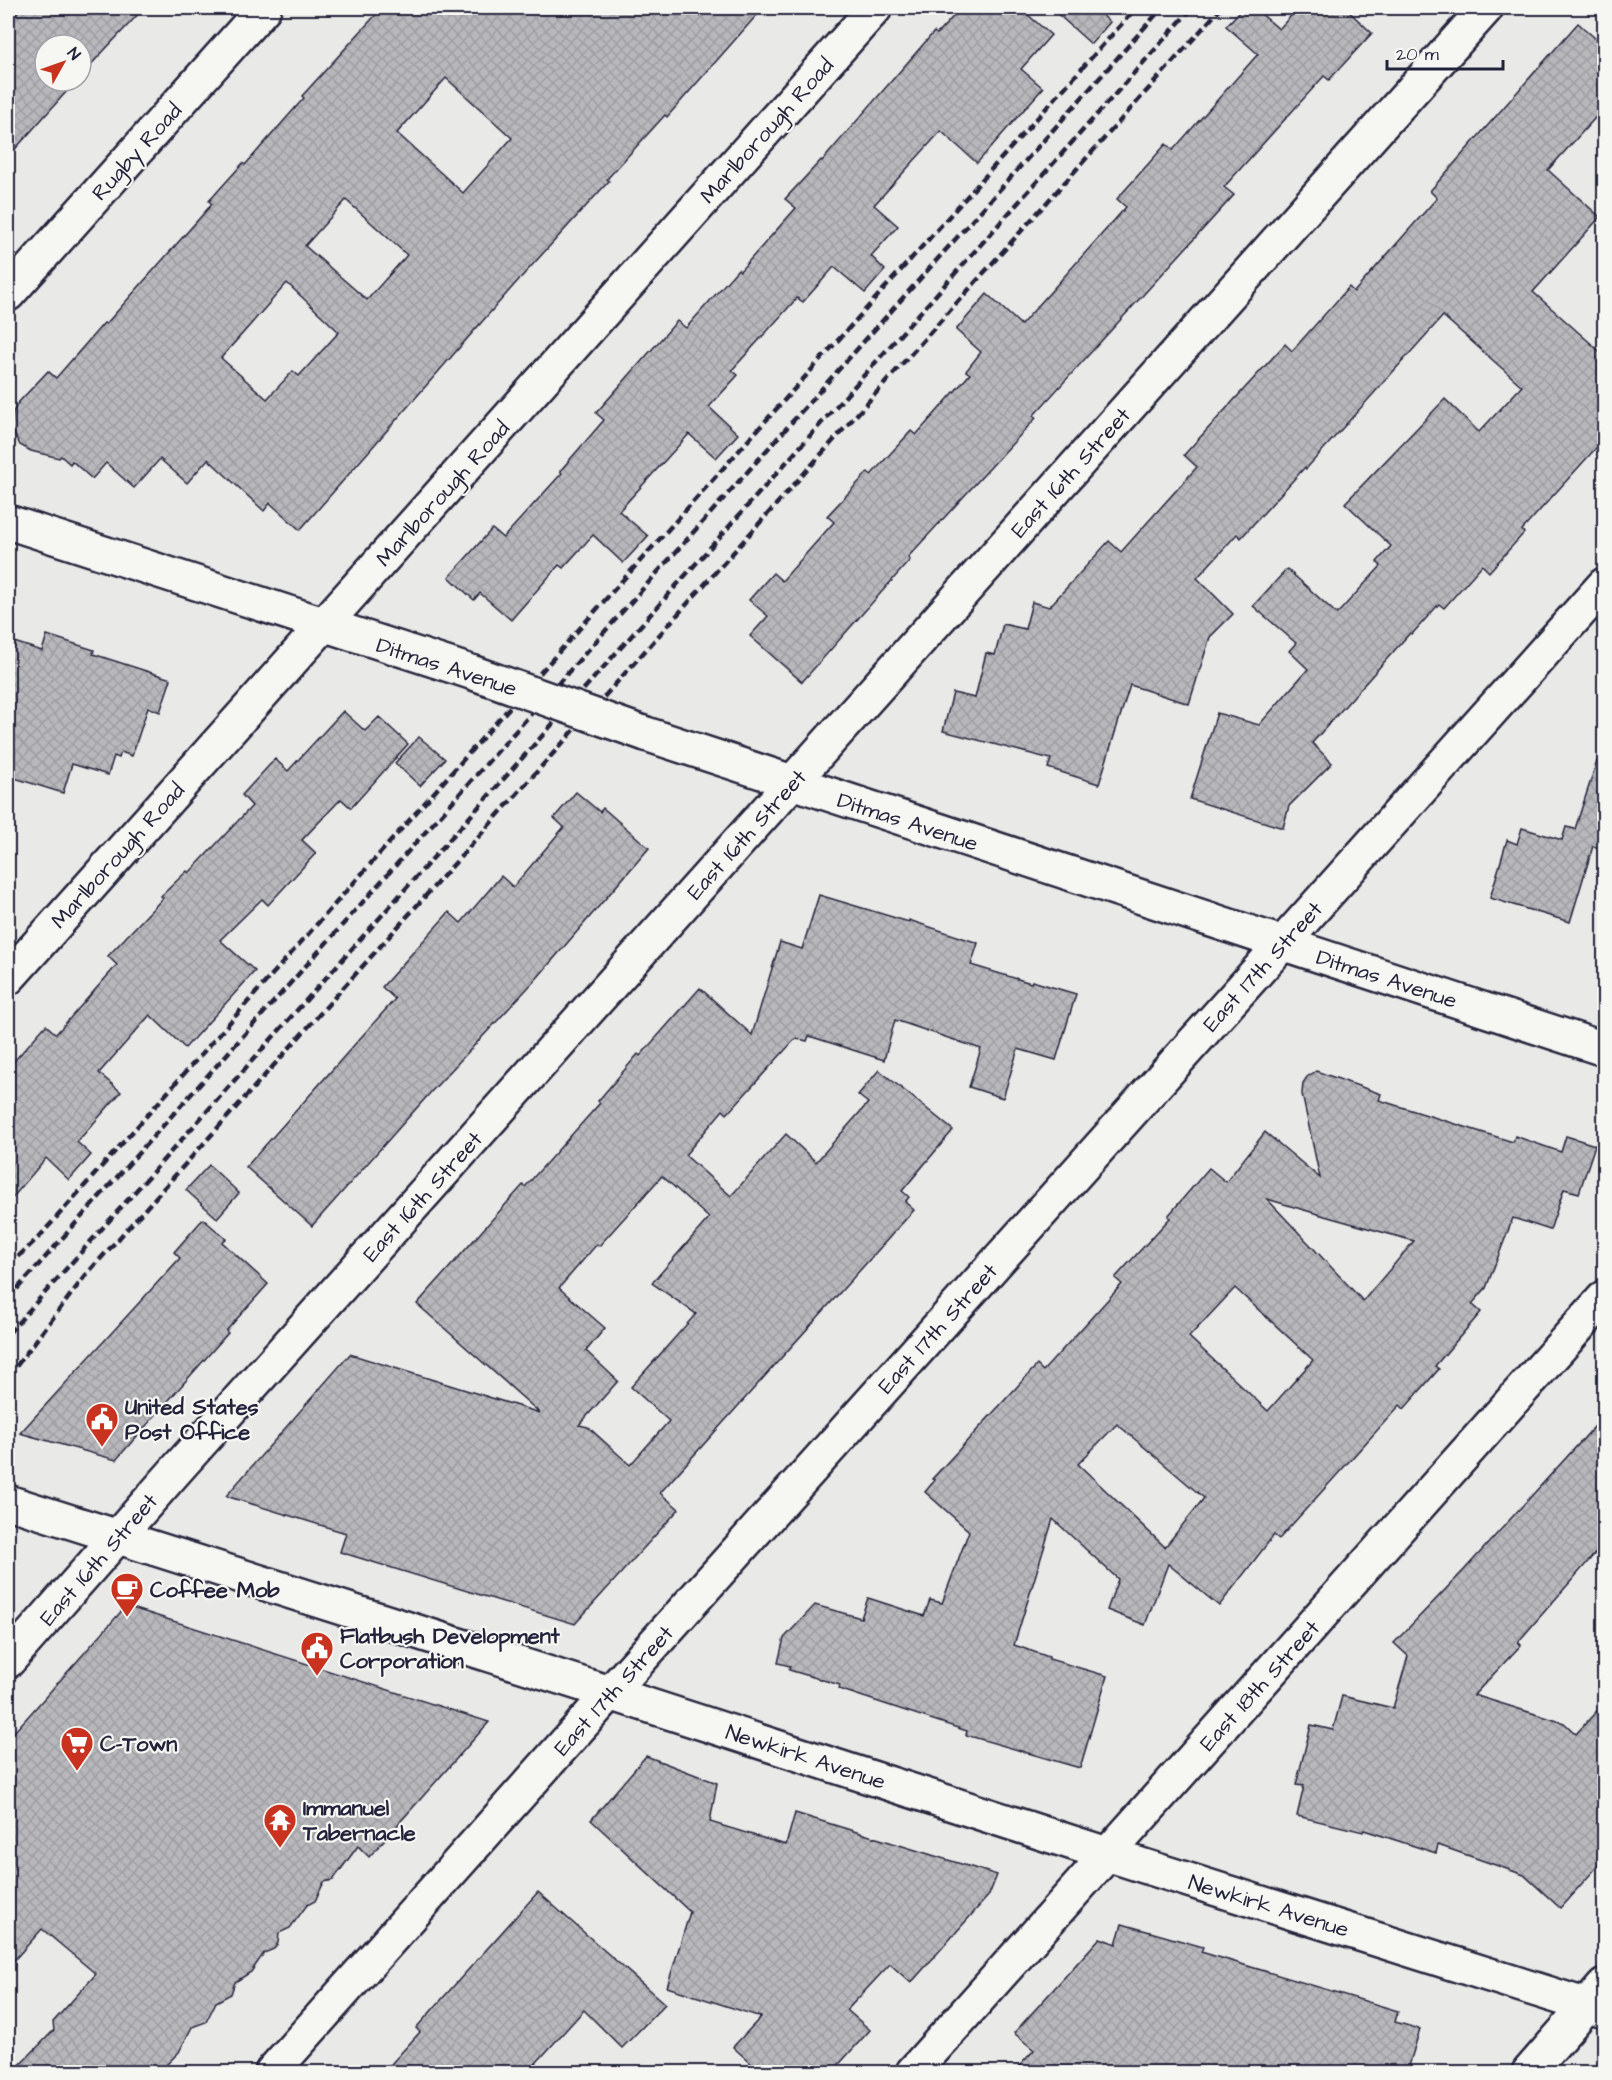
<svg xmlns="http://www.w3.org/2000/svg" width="1612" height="2080" font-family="'Architects Daughter',sans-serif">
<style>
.building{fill:url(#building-cross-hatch);stroke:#22223b;stroke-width:1.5;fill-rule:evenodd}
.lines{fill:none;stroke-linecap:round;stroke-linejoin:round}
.minor-casing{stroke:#22223b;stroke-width:38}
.minor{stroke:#f6f6f2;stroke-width:33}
.rail{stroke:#22223b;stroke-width:4.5;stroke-dasharray:9 4.5;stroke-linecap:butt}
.minor-bridge-casing{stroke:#22223b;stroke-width:38;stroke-linecap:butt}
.minor-bridge{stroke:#f6f6f2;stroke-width:33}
.labels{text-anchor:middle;stroke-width:4.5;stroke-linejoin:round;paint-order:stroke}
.street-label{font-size:22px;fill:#22223b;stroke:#f6f6f2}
.poi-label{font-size:22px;font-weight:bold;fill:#22223b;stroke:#f6f6f2;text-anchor:start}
</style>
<defs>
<pattern id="building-cross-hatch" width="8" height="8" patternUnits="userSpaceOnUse" patternTransform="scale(1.5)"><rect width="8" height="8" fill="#b8b8bc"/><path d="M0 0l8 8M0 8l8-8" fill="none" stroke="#9e9ea2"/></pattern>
</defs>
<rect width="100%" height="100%" fill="#e9e9e7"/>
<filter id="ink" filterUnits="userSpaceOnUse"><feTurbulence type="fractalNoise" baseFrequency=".0167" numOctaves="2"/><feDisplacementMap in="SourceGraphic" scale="12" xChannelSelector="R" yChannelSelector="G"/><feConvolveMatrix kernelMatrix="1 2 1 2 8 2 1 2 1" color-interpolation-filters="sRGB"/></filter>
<g filter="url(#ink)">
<g class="building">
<polygon points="21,8 144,8 81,75 81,45 45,45 45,81 76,81 8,157 8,23"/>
<path d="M382 8H763L667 117 665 115 607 179 609 181 515 284 300 530 270 503 264 511 208 459 187 483 160 459 134 488 106 463 92 479 72 461 70 464 61 456 59 458 31 451 20 445 11 428 13 412 18 403 48 371 56 378 104 323 106 324 212 204 209 201 243 163 245 165 304 98 302 96ZM446 78 512 138 463 193 397 133ZM346 200 407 255 367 300 305 246ZM287 283 339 332 299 376 293 371 267 399 221 358Z"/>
<polygon points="961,8 1020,8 1051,35 1021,69 1043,88 977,163 941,131 874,205 898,226 871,256 885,270 865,293 834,267 803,302 797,298 732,370 738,375 709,407 738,434 716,458 689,434 619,511 648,536 623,563 593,535 563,568 559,565 511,620 480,593 474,600 449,577 492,529 503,538 562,473 560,471 604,420 596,413 677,321 686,328 738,269 740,271 796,208 785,199 821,160 822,161 934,32 937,34"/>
<polygon points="1051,8 1094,8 1110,22 1091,44"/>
<polygon points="1243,8 1254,8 1279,29 1298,8 1345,8 1372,33 1329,80 1324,76 1224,187 1234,195 1033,416 1036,418 908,557 910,560 802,682 750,636 768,616 749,600 773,573 782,581 834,522 827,516 868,472 871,475 911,431 916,435 970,374 966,371 981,352 956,330 987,294 1021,325 1126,207 1117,199 1166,144 1173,150 1258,54 1226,26"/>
<polygon points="1578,23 1605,47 1605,107 1548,170 1600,217 1533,292 1605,356 1605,438 1522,530 1524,533 1489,572 1482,565 1444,608 1439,604 1412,634 1410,633 1312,743 1332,763 1289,806 1283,828 1190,799 1217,713 1259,725 1308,669 1289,651 1296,643 1253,606 1287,569 1337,614 1381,566 1377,562 1391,546 1345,503 1445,399 1479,432 1522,386 1443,316 1306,469 1305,467 1241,538 1237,534 1197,578 1233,614 1210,637 1189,704 1130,685 1099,784 1048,768 1051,759 943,731 953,693 975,698 986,653 995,655 1003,624 1025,629 1032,602 1049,607 1109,541 1121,552 1197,467 1184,455 1285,344 1292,351 1349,287 1354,292 1437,198 1430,191"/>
<polygon points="47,635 94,650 93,654 171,679 160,712 148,707 132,756 121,752 119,758 114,756 108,775 72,764 63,793 8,776 8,640 42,651"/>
<polygon points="343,711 365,731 379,717 408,744 351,808 341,799 302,840 316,853 268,905 262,899 220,940 255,971 185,1048 150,1015 99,1073 121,1092 77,1142 91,1155 69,1180 46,1158 8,1203 8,1068 46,1025 56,1034 117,965 108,956 163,898 161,896 187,871 189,873 252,806 242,795 275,759 288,771"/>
<polygon points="419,737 445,759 420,786 395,763"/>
<polygon points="1598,758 1605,759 1605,850 1593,846 1570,922 1490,898 1507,840 1517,844 1522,828 1562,840 1566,827 1575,829"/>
<polygon points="576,792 600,812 603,808 649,848 538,977 430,1093 312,1226 246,1167 395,999 382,987 449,912 461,923 501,876 513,887 564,827 554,818"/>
<path d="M819 895 909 922V920L978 943 971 965 1031 983 1032 981 1076 994 1056 1060 1018 1049 1003 1098 969 1087 981 1049 895 1020 884 1060 809 1036 807 1041 796 1038 727 1114 723 1110 685 1155 731 1196 786 1134 816 1162 868 1103 858 1095 879 1070 953 1130 902 1191 909 1197 905 1202 914 1210 660 1493 679 1509 575 1624 340 1552 346 1533 226 1496 350 1354 540 1413 417 1304 523 1185 525 1187 600 1103 598 1101 638 1054 640 1056 700 988 752 1035 780 942 802 949ZM662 1176 709 1218 652 1283 696 1314 631 1387 669 1421 630 1465 588 1427 579 1425 618 1381 586 1351 605 1328 559 1288 597 1244 599 1246Z"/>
<path d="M1316 1071 1381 1094 1379 1100 1513 1142 1515 1136 1561 1152 1566 1136 1595 1145 1579 1193 1564 1189 1550 1230 1513 1218 1486 1288 1472 1304 1481 1312 1435 1366 1439 1369 1404 1409 1400 1405 1279 1539 1274 1535 1219 1606 1168 1564 1145 1625 1107 1610 1118 1579 1053 1519 1014 1645 1049 1657V1659L1107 1676 1080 1768 966 1735 967 1731 839 1689 840 1685 789 1670 790 1666 778 1663 784 1638 815 1605 861 1618 868 1598 924 1616 930 1600 942 1603 969 1531 925 1492 935 1480 932 1479 1037 1365 1043 1371 1122 1284 1115 1278 1170 1218 1168 1216 1209 1168 1226 1182 1265 1132 1320 1178 1302 1094 1303 1083 1307 1077ZM1267 1199 1328 1217 1414 1241 1363 1301ZM1235 1288 1313 1360 1268 1411 1189 1337ZM1117 1424 1204 1498 1165 1547 1078 1464Z"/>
<polygon points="209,1165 239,1193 217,1218 186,1190"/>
<polygon points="203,1219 226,1239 222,1242 268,1284 226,1331 228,1333 116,1460 20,1433 180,1258 174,1252"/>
<polygon points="1605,1415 1605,1542 1518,1642 1521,1645 1474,1695 1564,1723 1576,1734 1605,1702 1605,1858 1560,1908 1524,1875 1438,1845 1436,1853 1364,1830 1363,1832 1297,1816 1304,1786 1296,1785 1311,1725 1333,1730 1342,1696 1393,1708 1408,1656 1394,1643 1465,1569"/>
<polygon points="126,1606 489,1722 369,1857 358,1846 333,1880 324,1882 315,1901 307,1905 290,1928 279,1933 278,1943 274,1949 264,1953 251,1972 235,1982 231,1994 216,2002 206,2022 192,2027 179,2052 158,2073 12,2073 54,2030 53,2022 96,1974 42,1929 8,1967 8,1739"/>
<polygon points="646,1756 717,1783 710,1822 786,1845 795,1813 997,1875 989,1895 911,1983 890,1964 847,2010 870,2030 831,2073 762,2073 733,2047 761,2017 667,1987 690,1912 591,1820"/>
<polygon points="538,1892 665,2004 622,2048 584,2010 527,2073 383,2073 420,2032 416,2028"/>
<polygon points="1122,1924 1203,1947 1201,1952 1398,2011 1395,2022 1420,2029 1407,2073 1013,2073 1034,2050 1014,2033 1100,1938 1116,1944"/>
</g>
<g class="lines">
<g class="minor-casing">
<g id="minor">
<polyline points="8,294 264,8"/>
<polyline points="8,522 471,672"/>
<polyline points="646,734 1604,1049"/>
<polyline points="8,978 875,8"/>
<polyline points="8,1502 610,1693 1144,1866 1604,2011"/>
<polyline points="8,1661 177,1469 1486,8"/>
<polyline points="272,2072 610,1693 1604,585"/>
<polyline points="913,2072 1604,1298"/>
<polyline points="1529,2072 1604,1986"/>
</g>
</g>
<use href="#minor" class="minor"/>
<g class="rail">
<polyline points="8,1266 39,1237 605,600 1136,8"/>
<polyline points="8,1299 1162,8"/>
<polyline points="8,1334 1192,8"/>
<polyline points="8,1377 85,1276 1221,8"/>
</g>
<g class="minor-bridge-casing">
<polyline id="minor-bridge" points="471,672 646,734"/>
</g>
<use href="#minor-bridge" class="minor-bridge"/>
</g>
</g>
<defs>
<g id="civic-pin" transform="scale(1.725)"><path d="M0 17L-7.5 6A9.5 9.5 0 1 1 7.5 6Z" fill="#c8321e" stroke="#f6f6f2"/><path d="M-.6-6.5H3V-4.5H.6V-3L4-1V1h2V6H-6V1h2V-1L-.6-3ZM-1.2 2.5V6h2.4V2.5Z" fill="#fff"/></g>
<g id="cafe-pin" transform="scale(1.725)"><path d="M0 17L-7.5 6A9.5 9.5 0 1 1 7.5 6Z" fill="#c8321e" stroke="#f6f6f2"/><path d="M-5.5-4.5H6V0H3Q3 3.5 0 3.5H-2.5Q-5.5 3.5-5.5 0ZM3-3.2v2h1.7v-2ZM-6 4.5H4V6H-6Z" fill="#fff"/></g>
<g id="supermarket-pin" transform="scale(1.725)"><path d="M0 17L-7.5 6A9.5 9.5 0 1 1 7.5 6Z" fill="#c8321e" stroke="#f6f6f2"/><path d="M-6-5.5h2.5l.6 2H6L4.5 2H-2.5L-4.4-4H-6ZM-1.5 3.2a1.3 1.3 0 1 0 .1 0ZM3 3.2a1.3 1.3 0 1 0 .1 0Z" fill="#fff"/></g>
<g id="temple-pin" transform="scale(1.725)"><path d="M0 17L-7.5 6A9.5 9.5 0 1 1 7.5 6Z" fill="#c8321e" stroke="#f6f6f2"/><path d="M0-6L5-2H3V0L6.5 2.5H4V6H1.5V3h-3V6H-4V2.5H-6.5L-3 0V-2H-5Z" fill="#fff"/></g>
</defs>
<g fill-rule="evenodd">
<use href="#civic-pin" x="102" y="1419"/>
<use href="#cafe-pin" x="127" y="1589"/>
<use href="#civic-pin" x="317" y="1648"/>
<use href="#supermarket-pin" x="77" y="1743"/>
<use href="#temple-pin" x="280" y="1820"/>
</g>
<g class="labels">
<g class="street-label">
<text transform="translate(766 130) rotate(-48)" y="8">Marlborough Road</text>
<text transform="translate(136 151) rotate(-48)" y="8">Rugby Road</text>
<text transform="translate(1070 472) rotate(-48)" y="8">East 16th Street</text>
<text transform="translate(442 493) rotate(-48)" y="8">Marlborough Road</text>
<text transform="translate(447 666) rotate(18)" y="8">Ditmas Avenue</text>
<text transform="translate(908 821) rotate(18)" y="8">Ditmas Avenue</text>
<text transform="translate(746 834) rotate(-48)" y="8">East 16th Street</text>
<text transform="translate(117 855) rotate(-48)" y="8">Marlborough Road</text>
<text transform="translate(1262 966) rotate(-48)" y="8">East 17th Street</text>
<text transform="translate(1387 978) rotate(18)" y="8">Ditmas Avenue</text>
<text transform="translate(422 1196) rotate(-48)" y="8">East 16th Street</text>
<text transform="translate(937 1328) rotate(-48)" y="8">East 17th Street</text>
<text transform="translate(98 1559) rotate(-49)" y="8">East 16th Street</text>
<text transform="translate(1259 1685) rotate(-48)" y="8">East 18th Street</text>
<text transform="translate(613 1690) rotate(-48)" y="8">East 17th Street</text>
<text transform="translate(806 1756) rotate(18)" y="8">Newkirk Avenue</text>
<text transform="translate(1269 1905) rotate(17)" y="8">Newkirk Avenue</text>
</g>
<g class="poi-label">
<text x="125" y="1414">United States<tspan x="125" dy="25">Post Office</tspan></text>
<text x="150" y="1597">Coffee Mob</text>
<text x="340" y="1643">Flatbush Development<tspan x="340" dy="25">Corporation</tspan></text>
<text x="100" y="1751">C-Town</text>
<text x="303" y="1815">Immanuel<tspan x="303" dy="25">Tabernacle</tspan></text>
</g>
</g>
<rect width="1612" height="2080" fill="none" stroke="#f6f6f2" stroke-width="30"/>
<rect x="15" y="15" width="1582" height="2050" fill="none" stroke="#22223b" stroke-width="2" filter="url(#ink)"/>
<g transform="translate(63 63) rotate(50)"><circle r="28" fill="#f6f6f2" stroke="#a1a1a9" stroke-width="1.5"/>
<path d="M0-4.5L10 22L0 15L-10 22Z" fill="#c8321e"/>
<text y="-9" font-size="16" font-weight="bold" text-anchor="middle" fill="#22223b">N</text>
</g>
<path d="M1387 60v9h116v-9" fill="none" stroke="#22223b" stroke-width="3"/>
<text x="1396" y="60" font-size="18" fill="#22223b" stroke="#f6f6f2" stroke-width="4.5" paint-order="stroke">20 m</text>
</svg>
